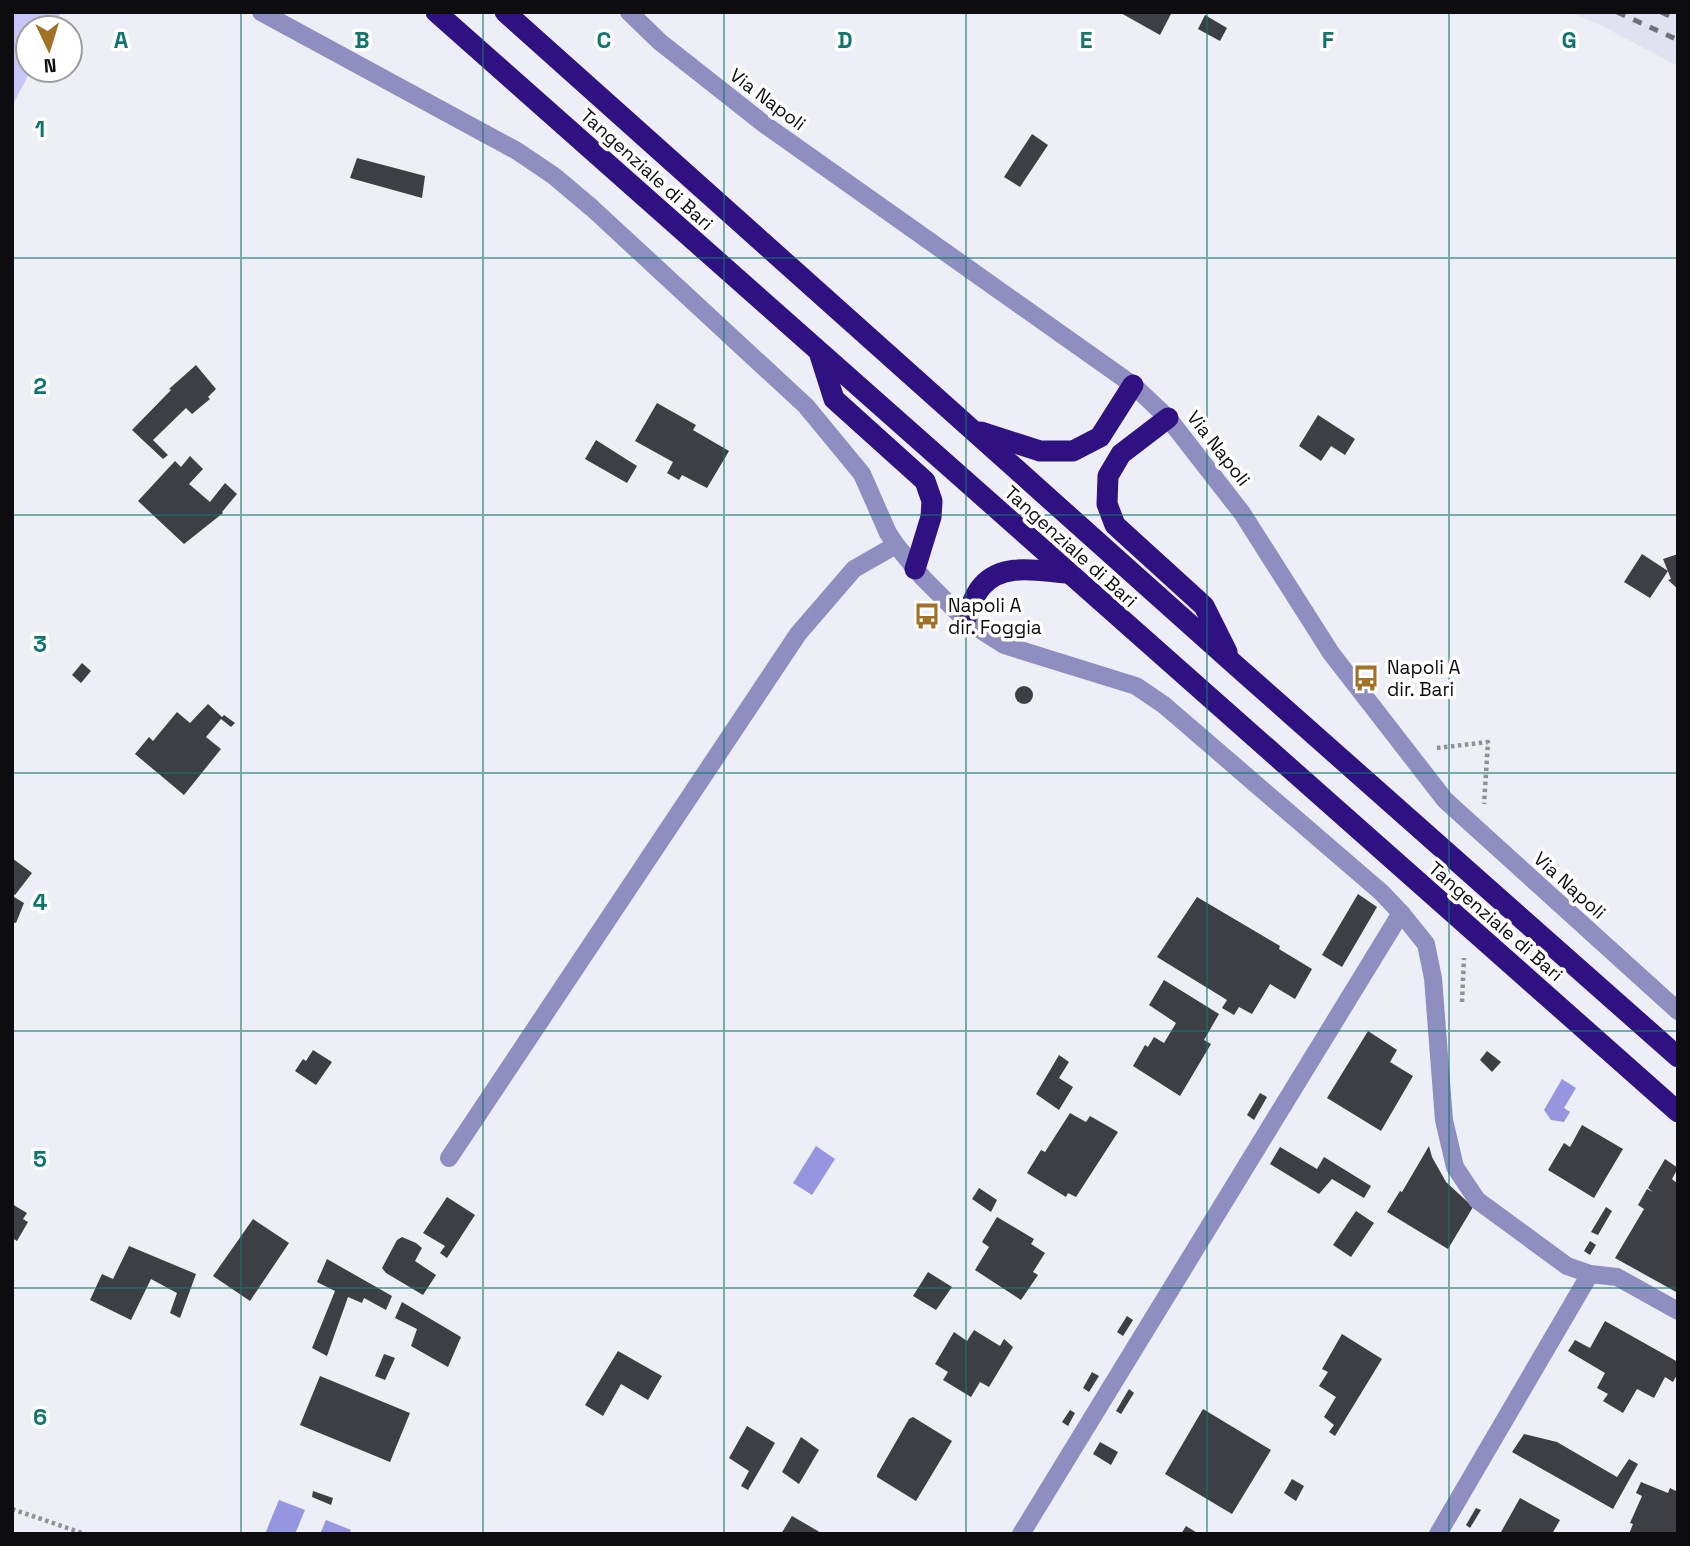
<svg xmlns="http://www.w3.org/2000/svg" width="1690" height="1546" font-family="'Space Grotesk',sans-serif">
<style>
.built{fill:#e1e2f1}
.green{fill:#c6c6f8}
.water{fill:#9695df}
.building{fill:#3e3e45}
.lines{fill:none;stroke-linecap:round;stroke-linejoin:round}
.path{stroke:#909197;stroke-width:4.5;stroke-dasharray:3.5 3.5;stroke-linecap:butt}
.minor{stroke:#8e8ec1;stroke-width:18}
.highway{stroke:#301181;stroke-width:21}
.rail{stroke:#707176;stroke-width:5;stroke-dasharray:9 9;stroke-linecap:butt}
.grid{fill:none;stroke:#0f766e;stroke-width:2;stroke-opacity:0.55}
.labels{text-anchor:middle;stroke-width:7;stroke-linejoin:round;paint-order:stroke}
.street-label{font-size:19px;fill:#0d0d10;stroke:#fff}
.poi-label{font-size:19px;fill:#0d0d10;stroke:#fff;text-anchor:start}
.grid-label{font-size:23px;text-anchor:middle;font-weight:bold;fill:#0f766e;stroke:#fff;stroke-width:7;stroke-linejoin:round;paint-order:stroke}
</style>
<rect width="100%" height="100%" fill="#edeef6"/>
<polygon class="built" points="1570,12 1678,12 1678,66 1602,26"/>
<polygon class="green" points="12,12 61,12 53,28 28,28 28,70 31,70 12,106"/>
<g class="water">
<polygon points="1562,1079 1576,1088 1564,1108 1570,1112 1564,1122 1551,1120 1544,1110"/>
<polygon points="816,1146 835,1159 812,1195 793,1183"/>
<polygon points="279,1500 305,1510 295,1534 265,1534"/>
<polygon points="326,1520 351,1530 349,1534 320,1534"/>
</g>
<g class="building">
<polygon points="1119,12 1172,12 1160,35"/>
<polygon points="1205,15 1227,28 1220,41 1198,29"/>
<polygon points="1032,134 1048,145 1020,187 1004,177"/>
<polygon points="357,158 425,176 422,198 350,178"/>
<polygon points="196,365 216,389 208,397 210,399 192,414 186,408 153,440 168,455 163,459 132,430 171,390 169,389"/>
<polygon points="657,403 696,425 693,430 729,451 707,488 682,475 679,480 667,473 673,462 635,441"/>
<polygon points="1318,415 1355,439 1345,455 1331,446 1321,461 1299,446"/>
<polygon points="596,440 637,466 627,483 585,459"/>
<polygon points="190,456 203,469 189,484 210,502 225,483 237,494 222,512 223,513 184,544 138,501 175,461 181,467"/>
<polygon points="1642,554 1668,571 1650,598 1624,582"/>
<polygon points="1678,554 1678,589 1668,580 1671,579 1663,559"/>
<polygon points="82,663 91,671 81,683 72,675"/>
<circle cx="1024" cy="695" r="9"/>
<polygon points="208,704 222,717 224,715 235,723 231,727 221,719 206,737 221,749 184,795 135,754 149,737 153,741 177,712 190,723"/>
<polygon points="12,858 32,873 15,895 12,893"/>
<polygon points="1358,894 1377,907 1342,967 1322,955"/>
<polygon points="14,897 24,903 16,923 12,922"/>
<polygon points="1197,897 1280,946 1279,949 1312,969 1295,999 1270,984 1252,1014 1239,1007 1234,1015 1222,1008 1227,1000 1157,957"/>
<polygon points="1164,980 1219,1014 1204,1040 1211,1044 1180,1096 1133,1066 1145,1045 1148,1047 1154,1037 1164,1043 1176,1023 1149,1005"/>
<polygon points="1368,1031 1397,1050 1390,1062 1413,1076 1381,1131 1327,1098"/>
<polygon points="313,1050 332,1062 316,1085 295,1071 303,1059 306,1061"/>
<polygon points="1487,1051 1501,1062 1492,1072 1480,1060"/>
<polygon points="1059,1055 1069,1062 1059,1078 1073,1087 1059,1110 1036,1094"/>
<polygon points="1260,1093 1267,1097 1254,1120 1247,1115"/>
<polygon points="1070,1113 1086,1122 1090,1116 1118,1132 1076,1197 1068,1193 1066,1197 1027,1173 1041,1150 1045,1152"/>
<polygon points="1582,1125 1623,1149 1594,1198 1548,1170 1564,1143 1570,1147"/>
<polygon points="1429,1146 1432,1157 1446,1182 1473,1207 1448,1249 1387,1212 1400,1191 1402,1192"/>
<polygon points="1280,1147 1317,1169 1324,1157 1371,1186 1364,1198 1332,1179 1319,1194 1270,1164"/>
<polygon points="1665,1159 1678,1168 1672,1179 1678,1184 1678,1293 1615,1258 1644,1209 1638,1205 1647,1189 1653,1192 1648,1188"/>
<polygon points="979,1188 997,1200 991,1212 972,1199"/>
<polygon points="447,1197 475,1215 447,1258 440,1253 445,1246 423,1233"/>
<polygon points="12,1204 27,1213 23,1219 28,1222 17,1241 12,1238"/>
<polygon points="1606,1207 1612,1211 1598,1235 1591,1232"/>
<polygon points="1356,1211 1374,1223 1351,1257 1333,1245"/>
<polygon points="997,1217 1034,1239 1031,1244 1045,1253 1033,1272 1038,1275 1021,1300 975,1270 989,1247 982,1242"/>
<polygon points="253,1219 289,1243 250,1301 213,1276"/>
<polygon points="402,1237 416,1243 422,1248 415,1261 436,1275 423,1295 386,1273 382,1268 397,1240"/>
<polygon points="1590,1241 1596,1245 1590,1255 1584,1251"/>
<polygon points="129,1246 196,1274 180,1318 170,1313 177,1293 151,1279 131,1320 90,1300 102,1274 113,1279"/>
<polygon points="327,1259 392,1296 386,1310 364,1298 362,1303 348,1297 327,1356 312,1348 335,1291 317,1282"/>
<polygon points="928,1272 952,1287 936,1310 913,1296"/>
<polygon points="402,1302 461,1337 448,1367 411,1346 417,1329 395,1318"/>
<polygon points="1127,1316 1133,1320 1123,1336 1117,1332"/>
<polygon points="1605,1321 1678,1362 1678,1373 1673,1382 1665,1377 1654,1398 1637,1389 1623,1413 1603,1401 1608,1394 1597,1388 1605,1373 1568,1351 1575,1340 1590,1348"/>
<polygon points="974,1330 1000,1346 1004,1339 1013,1347 989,1387 980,1382 971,1397 943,1380 948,1372 935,1364 954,1332 967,1341"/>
<polygon points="1342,1334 1382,1359 1335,1436 1329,1432 1334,1425 1324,1417 1336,1397 1319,1386 1328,1372 1322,1369"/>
<polygon points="618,1351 662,1376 648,1400 621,1384 603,1416 585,1405"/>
<polygon points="384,1354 395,1358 385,1380 375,1376"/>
<polygon points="1092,1372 1099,1376 1089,1392 1083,1388"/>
<polygon points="320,1376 410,1413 390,1462 300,1425"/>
<polygon points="1129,1389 1134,1393 1121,1414 1116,1411"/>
<polygon points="1203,1409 1271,1450 1232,1514 1165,1474"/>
<polygon points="1070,1410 1075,1413 1068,1426 1062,1422"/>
<polygon points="913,1417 952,1441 916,1501 877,1477 877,1475 909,1419"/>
<polygon points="747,1426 775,1443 748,1490 741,1486 749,1471 729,1458"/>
<polygon points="1524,1434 1557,1442 1617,1477 1629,1459 1638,1464 1613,1509 1512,1452"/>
<polygon points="801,1437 819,1450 799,1484 782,1472"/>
<polygon points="1100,1442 1118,1452 1111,1465 1093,1454"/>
<polygon points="1292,1479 1304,1486 1296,1501 1284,1493"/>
<polygon points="1641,1482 1668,1493 1670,1488 1678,1492 1678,1534 1629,1534 1633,1524 1630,1523 1642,1496 1636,1493"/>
<polygon points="313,1491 333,1498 331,1505 312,1497"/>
<polygon points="1520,1498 1560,1520 1552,1534 1501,1532"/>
<polygon points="1476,1508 1481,1510 1470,1528 1466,1525"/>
<polygon points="792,1516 823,1534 781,1534"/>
<polygon points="1186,1526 1199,1534 1181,1534"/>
</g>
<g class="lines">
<g class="path">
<polyline points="1437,748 1488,742 1484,804"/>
<polyline points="1462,1002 1464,958"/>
<polyline points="12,1509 85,1534"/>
</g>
<g class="minor">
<polyline points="261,12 517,151 554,176 592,208 806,406 862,474 888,533 896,545 923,578 965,620 1004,645 1136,686 1164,705 1381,892 1401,913 1426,944 1433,978 1444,1120 1455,1167 1477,1200 1567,1266 1590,1274 1617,1277 1678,1311"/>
<polyline points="629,12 660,42 764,124 1133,385 1168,418 1242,513 1331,653 1445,800 1678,1011"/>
<polyline points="449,1158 798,634 854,569 896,545"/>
<polyline points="1021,1534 1401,913"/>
<polyline points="1438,1534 1590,1274"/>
</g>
<g class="highway">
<polyline points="436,12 1678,1112"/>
<polyline points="505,12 1233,663 1678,1057"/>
<polyline points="820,355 834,399 925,481 932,501 931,517 915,569"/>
<polyline points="1168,418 1121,454 1108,476 1107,504 1115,525 1204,606 1227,652"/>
<polyline points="981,432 1040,451 1073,451 1100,437 1133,385"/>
<path d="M965 620C970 610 974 594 982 586 1003 562 1038 571 1066 573"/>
</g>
<g class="rail">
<polyline points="1617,12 1678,40"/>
<polyline points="1661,12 1678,20"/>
</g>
</g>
<path class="grid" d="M241 12V1534M483 12V1534M724 12V1534M966 12V1534M1207 12V1534M1449 12V1534M12 258H1678M12 515H1678M12 773H1678M12 1031H1678M12 1288H1678"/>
<defs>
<g id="bus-bare" transform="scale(2.1)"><path d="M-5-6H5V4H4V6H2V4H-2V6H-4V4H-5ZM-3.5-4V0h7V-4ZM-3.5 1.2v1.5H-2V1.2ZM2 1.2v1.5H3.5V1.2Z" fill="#a17125" stroke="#fff" stroke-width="2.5" paint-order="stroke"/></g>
</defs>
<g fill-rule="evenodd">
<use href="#bus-bare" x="927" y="616"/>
<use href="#bus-bare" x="1366" y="678"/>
</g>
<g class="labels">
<g class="street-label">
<text transform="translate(768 99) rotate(37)" y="7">Via Napoli</text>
<text transform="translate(647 169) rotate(42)" y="7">Tangenziale di Bari</text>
<text transform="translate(1219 448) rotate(52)" y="7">Via Napoli</text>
<text transform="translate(1071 546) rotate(42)" y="7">Tangenziale di Bari</text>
<text transform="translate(1570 885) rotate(42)" y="7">Via Napoli</text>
<text transform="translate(1496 921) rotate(41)" y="7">Tangenziale di Bari</text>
</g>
<g class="poi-label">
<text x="948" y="612">Napoli A<tspan x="948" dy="22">dir. Foggia</tspan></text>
<text x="1387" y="674">Napoli A<tspan x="1387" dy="22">dir. Bari</tspan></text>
</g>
</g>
<g class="grid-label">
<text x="121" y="48">A</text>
<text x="362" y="48">B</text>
<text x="604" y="48">C</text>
<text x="845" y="48">D</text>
<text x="1086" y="48">E</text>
<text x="1328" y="48">F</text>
<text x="1569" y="48">G</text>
<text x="40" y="137">1</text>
<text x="40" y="394">2</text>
<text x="40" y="652">3</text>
<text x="40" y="910">4</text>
<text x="40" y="1167">5</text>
<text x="40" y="1425">6</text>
</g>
<rect width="1690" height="1546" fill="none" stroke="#0d0d10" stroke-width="28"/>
<g transform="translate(49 49) rotate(176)"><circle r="33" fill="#ffffff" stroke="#9e9e9f" stroke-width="2"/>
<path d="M0-5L12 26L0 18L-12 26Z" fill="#a17125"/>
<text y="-10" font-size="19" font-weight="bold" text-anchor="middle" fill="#0d0d10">N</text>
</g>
</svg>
